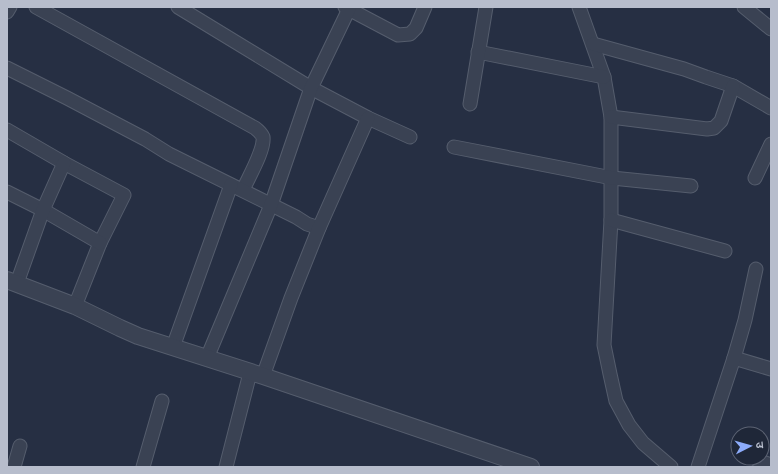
<svg xmlns="http://www.w3.org/2000/svg" width="778" height="474" font-family="'Titillium Web','Noto Sans Devanagari',sans-serif">
<style>
.lines{fill:none;stroke-linecap:round;stroke-linejoin:round}
.minor-casing{stroke:#555d6d;stroke-width:15}
.tertiary-casing{stroke:#555d6d;stroke-width:18}
.minor{stroke:#3a4253;stroke-width:13}
.tertiary{stroke:#3a4253;stroke-width:16}
</style>
<rect width="100%" height="100%" fill="#262f43"/>
<g class="lines">
<g class="minor-casing">
<g id="minor">
<path d="M36 7 255 128C259 131 261 133 263 137 265 150 248 178 243 190"/>
<polyline points="178,7 311,88 368,118 410,137"/>
<polyline points="345,7 398,35 410,34 416,28 425,7"/>
<polyline points="579,7 604,77 611,117 611,220 604,345 610,374 616,401 629,425 643,443 671,467"/>
<polyline points="744,7 771,29"/>
<polyline points="7,12 10,7"/>
<polyline points="593,44 684,69 706,77 733,86 771,108"/>
<polyline points="478,52 604,77"/>
<polyline points="7,68 67,98 145,139 169,154 296,217 307,224 319,228"/>
<polyline points="470,104 486,7"/>
<polyline points="611,117 707,129 714,128 721,121 733,86"/>
<polyline points="7,130 64,163 124,195 100,243 75,306"/>
<polyline points="454,147 612,178 691,186"/>
<polyline points="755,178 771,144"/>
<polyline points="7,192 43,210 100,243"/>
<polyline points="611,220 725,251"/>
<polyline points="17,283 43,210 64,163"/>
<polyline points="173,347 231,185"/>
<polyline points="207,358 271,205 311,88 349,9"/>
<polyline points="734,358 771,369"/>
<polyline points="263,376 291,298 319,228 368,118"/>
<polyline points="757,460 771,465"/>
<polyline points="14,467 20,446"/>
<polyline points="143,467 162,401"/>
<polyline points="226,467 250,373"/>
<polyline points="698,467 734,358 745,320 756,269"/>
</g>
</g>
<g class="tertiary-casing">
<polyline id="tertiary" points="7,280 75,306 120,328 138,336 263,376 531,467"/>
</g>
<use href="#minor" class="minor"/>
<use href="#tertiary" class="tertiary"/>
</g>
<rect width="778" height="474" fill="none" stroke="#b7bdcc" stroke-width="16"/>
<g transform="translate(750 446) rotate(84)"><circle r="19" fill="#1f2738" stroke="#5c6373"/>
<path d="M0-3L7 15L0 10L-7 15Z" fill="#8dacfb"/>
<text y="-6" font-size="11" font-weight="bold" text-anchor="middle" fill="#b7bdcc">उ</text>
</g>
</svg>
